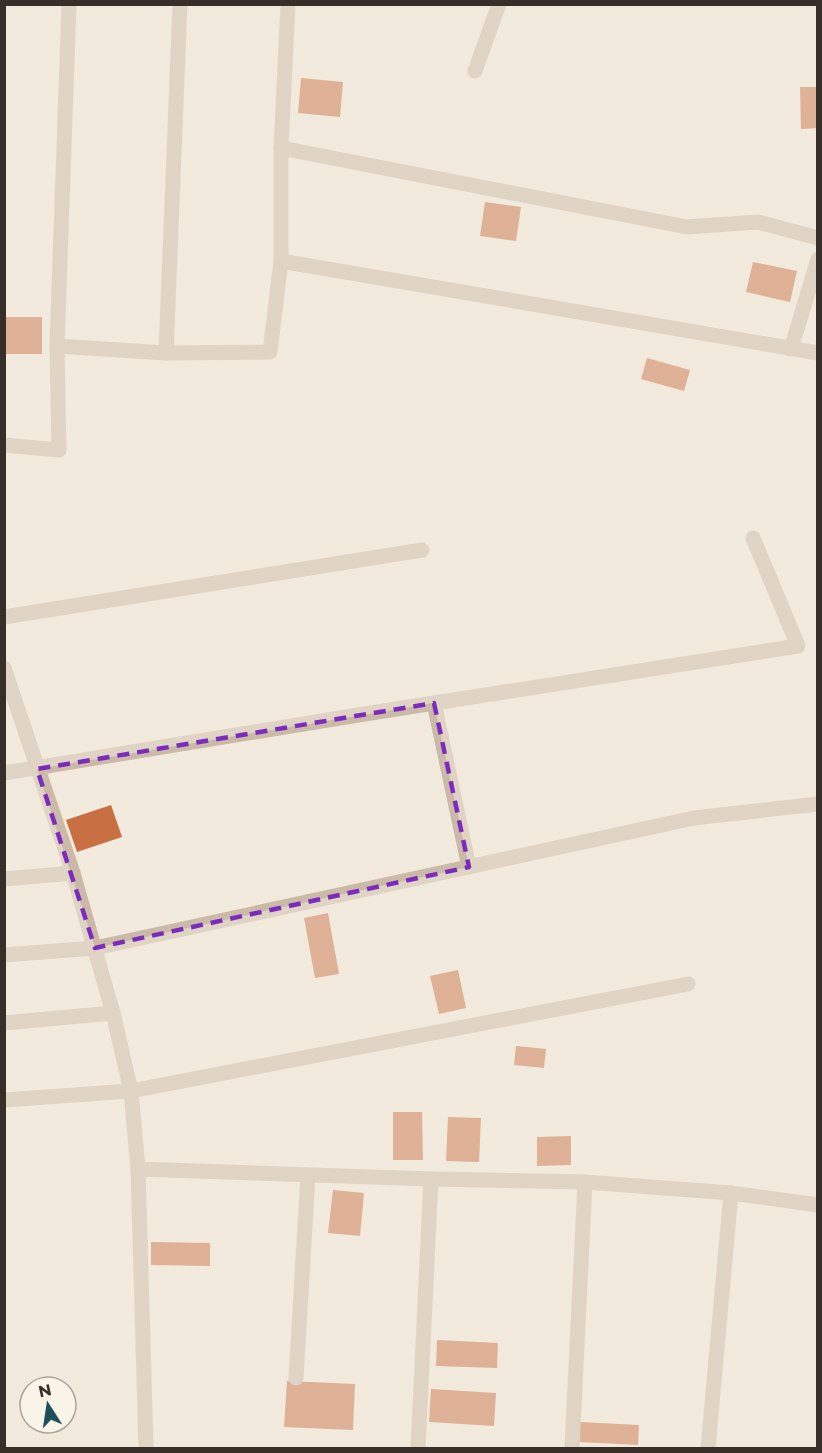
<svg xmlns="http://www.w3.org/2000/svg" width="822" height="1453" font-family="Montserrat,sans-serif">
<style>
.building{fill:#c86f44}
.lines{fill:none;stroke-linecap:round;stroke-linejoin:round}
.street{stroke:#cbbaa7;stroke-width:15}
.marked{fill:none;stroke:#7b2cbf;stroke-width:4.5;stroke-dasharray:12 8;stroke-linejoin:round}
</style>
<rect width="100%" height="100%" fill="#f2eadc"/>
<g class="building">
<polygon points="301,78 343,82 340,117 298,113"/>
<polygon points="800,87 818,87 818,128 801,129"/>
<polygon points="485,202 521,207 516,241 480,236"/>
<polygon points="753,262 797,271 790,302 746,292"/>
<rect x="4" y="317" width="38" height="37"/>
<polygon points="647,358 690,370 684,391 641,379"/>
<polygon points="111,805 122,837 77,852 66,820"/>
<polygon points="328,913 339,974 315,978 304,918"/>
<polygon points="458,970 466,1008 439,1014 430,976"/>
<polygon points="516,1046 546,1049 544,1068 514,1065"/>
<polygon points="393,1112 422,1112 423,1160 393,1160"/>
<polygon points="448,1117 481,1118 479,1162 446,1161"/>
<polygon points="571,1136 571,1165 537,1166 537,1137"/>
<polygon points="333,1190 364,1193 360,1236 328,1233"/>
<polygon points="151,1242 210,1243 210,1266 151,1265"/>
<polygon points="437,1340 498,1343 497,1368 436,1366"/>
<polygon points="287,1381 355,1384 353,1430 284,1427"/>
<polygon points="431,1389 496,1393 494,1426 429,1422"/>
<polygon points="580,1422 639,1425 638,1445 579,1442"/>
</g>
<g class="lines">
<g class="street">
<polyline points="475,71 499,4"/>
<polyline points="281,148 687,227 758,222 818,238"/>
<polyline points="281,261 818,353"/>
<polyline points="57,346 166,353 270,352 281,261 281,148 288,4"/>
<polyline points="791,349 818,259"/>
<polyline points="166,353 180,4"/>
<polyline points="4,445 59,450 57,346 69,4"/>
<polyline points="4,617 422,550"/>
<polyline points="4,668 73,873 113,1013 131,1091 138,1169"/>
<polyline points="434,703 469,867"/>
<polyline points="4,773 358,715 798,646 753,538"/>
<polyline points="4,879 73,873"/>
<polyline points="4,955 95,948 694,818 818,804"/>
<polyline points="4,1023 113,1013"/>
<polyline points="4,1100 131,1091 688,984"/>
<polyline points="296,1378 308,1175"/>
<polyline points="146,1448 138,1169 431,1179 585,1182 731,1193 818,1205"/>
<polyline points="418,1448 431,1179"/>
<polyline points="572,1448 585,1182"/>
<polyline points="708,1448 731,1193"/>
</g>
</g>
<path d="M0 0H822V1453H0ZM434 703 469 867 95 948 37 769Z" fill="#f2eadc" fill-opacity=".55" fill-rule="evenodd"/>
<path class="marked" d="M434 703 469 867 95 948 37 769Z"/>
<rect width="822" height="1453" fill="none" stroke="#372e28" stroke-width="12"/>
<g transform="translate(48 1405) rotate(348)"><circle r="28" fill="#faf3e8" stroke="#aca49b" stroke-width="1.5"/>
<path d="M0-4.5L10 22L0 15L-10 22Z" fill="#1d515a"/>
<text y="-9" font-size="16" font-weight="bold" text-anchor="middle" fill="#372e28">N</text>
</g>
</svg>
